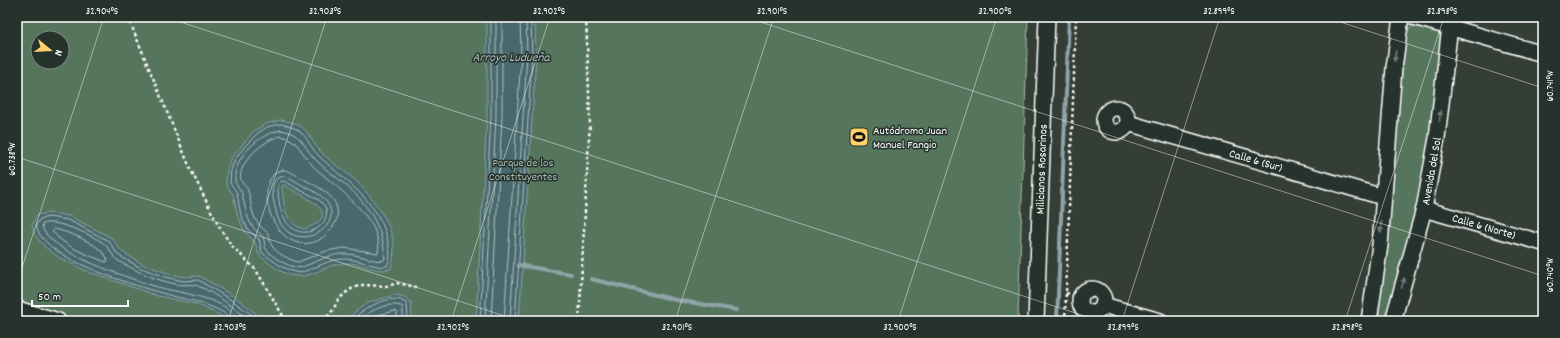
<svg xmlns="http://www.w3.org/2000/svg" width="1560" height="338" font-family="Dekko,sans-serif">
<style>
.green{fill:#57755d;stroke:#abbaae;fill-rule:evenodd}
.water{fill:#46686c;stroke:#90a4a7;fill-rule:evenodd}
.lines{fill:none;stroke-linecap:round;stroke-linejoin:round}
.shore{stroke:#b5c3c4;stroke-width:1}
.stream{stroke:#90a4a7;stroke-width:4}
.minor-casing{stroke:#fff;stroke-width:18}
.path{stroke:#fff;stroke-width:2.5;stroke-dasharray:3 3;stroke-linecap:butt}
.minor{stroke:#26332d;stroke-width:15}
.oneway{fill:#727a76}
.ticks{fill:none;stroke:#fff;stroke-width:1;stroke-opacity:0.45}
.labels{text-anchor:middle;stroke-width:3;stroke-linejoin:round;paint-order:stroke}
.poi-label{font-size:12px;fill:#fff;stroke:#26332d;text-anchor:start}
.street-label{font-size:12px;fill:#fff;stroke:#26332d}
.park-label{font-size:12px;fill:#abbaae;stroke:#26332d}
.water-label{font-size:13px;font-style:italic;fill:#acbbbd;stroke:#26332d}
.neatline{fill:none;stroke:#fff;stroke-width:1.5}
.ticks-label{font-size:10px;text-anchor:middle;fill:#fff}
</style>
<rect width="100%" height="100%" fill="#343e35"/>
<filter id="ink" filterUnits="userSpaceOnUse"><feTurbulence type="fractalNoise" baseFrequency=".025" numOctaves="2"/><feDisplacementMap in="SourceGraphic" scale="8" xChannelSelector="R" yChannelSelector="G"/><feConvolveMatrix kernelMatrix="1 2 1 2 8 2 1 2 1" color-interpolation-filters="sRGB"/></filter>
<g filter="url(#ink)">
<g class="green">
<path d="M17 17H1028L1018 321H58L17 309ZM38 38H62V62H38Z"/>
<polygon points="1411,26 1419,26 1438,31 1442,41 1431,136 1422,190 1388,321 1375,321 1388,242 1396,107 1405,35"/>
</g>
<g class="water">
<polygon points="487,17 535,17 536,57 519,321 476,321 487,117"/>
<path d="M281 120C314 126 304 137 324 155 333 164 345 171 355 180 377 202 404 237 390 269 375 273 361 262 345 263 335 263 325 268 316 272 291 283 278 270 259 255L255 242 246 233 238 217 233 194 226 184 227 170 232 157 254 131 266 124ZM284 185C300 195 348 213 305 229 285 225 284 207 282 189V186Z"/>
<polygon points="49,213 69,216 112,238 121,251 142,264 167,273 184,277 199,276 235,297 265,321 230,321 218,314 196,304 158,296 89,272 60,258 45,247 35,235 32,225 37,215"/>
<polygon points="395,295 405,297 411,302 412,321 344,321 367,303"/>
</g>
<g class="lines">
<g class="shore">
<path d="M281 124C310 130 303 141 321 158 347 182 381 204 388 242 390 251 391 258 387 266 377 269 359 259 346 259 329 258 314 270 298 273L282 267 262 253 259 239 249 231 241 216 237 193 230 183 231 170 235 159 245 146 257 134 267 127Z"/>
<path d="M281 130C304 134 302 146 316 160 325 170 337 177 347 186 369 205 383 229 385 258L383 261C371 261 359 254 346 254 329 253 314 264 298 268 288 266 272 258 266 249 264 246 265 241 263 237 261 233 255 231 252 226 246 216 245 206 242 194 241 189 236 186 235 181 233 157 259 134 281 130Z"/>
<path d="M281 136C299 139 301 154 313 166 333 185 385 220 378 253L344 248 326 251 298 262C290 260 276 253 272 246 269 242 270 236 267 232 264 229 260 227 258 223 250 213 252 200 247 188 246 186 242 183 241 181 236 163 266 138 281 136Z"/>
<path d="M282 170C290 170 295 175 302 178 318 187 344 198 336 221 332 230 325 237 317 241 272 259 250 176 282 170Z"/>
<path d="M284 176C291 177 299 184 306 187 372 217 288 268 276 211 274 202 269 187 276 179Z"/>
<path d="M284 181C289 183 294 187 300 190 308 194 320 198 325 207 336 231 278 257 278 186L280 182Z"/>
<path d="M54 229C69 232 104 245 108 261L106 262C88 255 64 247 52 231Z"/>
<path d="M231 321 230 317C208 301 183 300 158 292 130 284 40 257 36 225L40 219 49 217 68 220 109 241 118 255 141 268 166 277 183 281 198 280 233 301 260 321"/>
<path d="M236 321C235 300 177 292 161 288 137 281 45 252 42 225 51 216 97 237 106 245 111 250 112 256 117 260 136 271 155 280 176 284 183 286 192 283 198 286 217 294 235 309 251 321"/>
<path d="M350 321C362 310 392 290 407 304L408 321"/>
<path d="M357 321C368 312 389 300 403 307V321"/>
<polyline points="367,321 374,316 395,311 397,312 397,321"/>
<polyline points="480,321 491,117 491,17"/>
<polyline points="485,321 496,117 496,17"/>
<polyline points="491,321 502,117 502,17"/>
<polyline points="504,321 521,56 520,17"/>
<polyline points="510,321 527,56 526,17"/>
<polyline points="515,321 532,57 531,17"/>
</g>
<g class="stream">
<polyline points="518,265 571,274"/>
<polyline points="591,279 676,300 737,310"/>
<polyline points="1057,321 1069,17"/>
</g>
<g class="minor-casing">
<g id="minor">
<polyline points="1414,17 1543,54"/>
<circle cx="1116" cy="120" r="12"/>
<polyline points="1128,123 1383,197"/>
<polyline points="1424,209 1543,243"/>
<circle cx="1092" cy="301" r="12"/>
<polyline points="1103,305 1160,321"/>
<polyline points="17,309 58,321"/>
<polyline points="1036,321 1047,17"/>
<polyline points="1369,321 1380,245 1394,68 1401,17"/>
<polyline points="1393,321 1424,209 1437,138 1451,17"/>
</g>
</g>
<g class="path">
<polyline points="128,17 190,168 216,221 231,245 256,270 286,321"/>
<polyline points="1066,293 1081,297"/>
<polyline points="323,321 331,313 339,299 349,290 361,285 388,286 397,283 416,287"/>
<polyline points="579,321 590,120 586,17"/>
<polyline points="1065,321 1076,17"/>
</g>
<use href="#minor" class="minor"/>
</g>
<defs><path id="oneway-solid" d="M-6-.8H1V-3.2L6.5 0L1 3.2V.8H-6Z"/></defs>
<g class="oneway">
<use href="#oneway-solid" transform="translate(1395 56) rotate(98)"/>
<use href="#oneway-solid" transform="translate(1440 116) rotate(-83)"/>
<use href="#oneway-solid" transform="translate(1381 227) rotate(94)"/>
<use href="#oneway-solid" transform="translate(1403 283) rotate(-74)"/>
</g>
</g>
<path class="ticks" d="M165 17 1100 321M745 17 1543 276M1325 17 1543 88M17 157 520 321M17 283 104 17M228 321 327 17M451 321 550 17M675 321 774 17M898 321 997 17M1122 321 1220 17M1345 321 1444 17"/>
<defs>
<g id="stadium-square" transform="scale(1)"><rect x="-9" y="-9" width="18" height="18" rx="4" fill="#ffd166" stroke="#26332d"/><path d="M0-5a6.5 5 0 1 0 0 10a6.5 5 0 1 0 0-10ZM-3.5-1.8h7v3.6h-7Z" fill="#111"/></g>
</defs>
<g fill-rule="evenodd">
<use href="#stadium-square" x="859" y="137"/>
</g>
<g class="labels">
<g class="poi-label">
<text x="873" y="134">Autódromo Juan<tspan x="873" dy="14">Manuel Fangio</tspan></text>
</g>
<g class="street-label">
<text transform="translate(1256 160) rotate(16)" y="4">Calle 6 (Sur)</text>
<text transform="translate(1041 169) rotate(-88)" y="4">Milicianos Rosarinos</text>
<text transform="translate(1431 171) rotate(-80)" y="4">Avenida del Sol</text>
<text transform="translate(1484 226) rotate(16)" y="4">Calle 6 (Norte)</text>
</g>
<g class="park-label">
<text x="523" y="166">Parque de los<tspan x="523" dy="14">Constituyentes</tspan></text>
</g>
<g class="water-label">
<text x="511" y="61">Arroyo Ludueña</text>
</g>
</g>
<rect width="1560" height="338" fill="none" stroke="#26332d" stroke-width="44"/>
<g transform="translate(50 50) rotate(108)"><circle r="19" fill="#26332d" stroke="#7d8581"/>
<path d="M0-3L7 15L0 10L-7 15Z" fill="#ffd166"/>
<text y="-6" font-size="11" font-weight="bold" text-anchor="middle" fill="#ffffff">N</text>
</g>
<path d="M32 300v6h96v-6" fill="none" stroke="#ffffff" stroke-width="2"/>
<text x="38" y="300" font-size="12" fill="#ffffff" stroke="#26332d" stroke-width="3" paint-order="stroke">50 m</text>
<rect x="22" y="22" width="1516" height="294" class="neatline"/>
<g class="ticks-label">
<text x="102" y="14">32.904°S</text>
<text x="325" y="14">32.903°S</text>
<text x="549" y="14">32.902°S</text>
<text x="772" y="14">32.901°S</text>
<text x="995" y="14">32.900°S</text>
<text x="1219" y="14">32.899°S</text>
<text x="1442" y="14">32.898°S</text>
<text transform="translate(1549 86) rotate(-90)" y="4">60.741°W</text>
<text transform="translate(11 159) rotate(-90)" y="4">60.738°W</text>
<text transform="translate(1549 275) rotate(-90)" y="4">60.740°W</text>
<text x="230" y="330">32.903°S</text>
<text x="453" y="330">32.902°S</text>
<text x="677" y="330">32.901°S</text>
<text x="900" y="330">32.900°S</text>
<text x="1123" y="330">32.899°S</text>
<text x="1347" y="330">32.898°S</text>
</g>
</svg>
